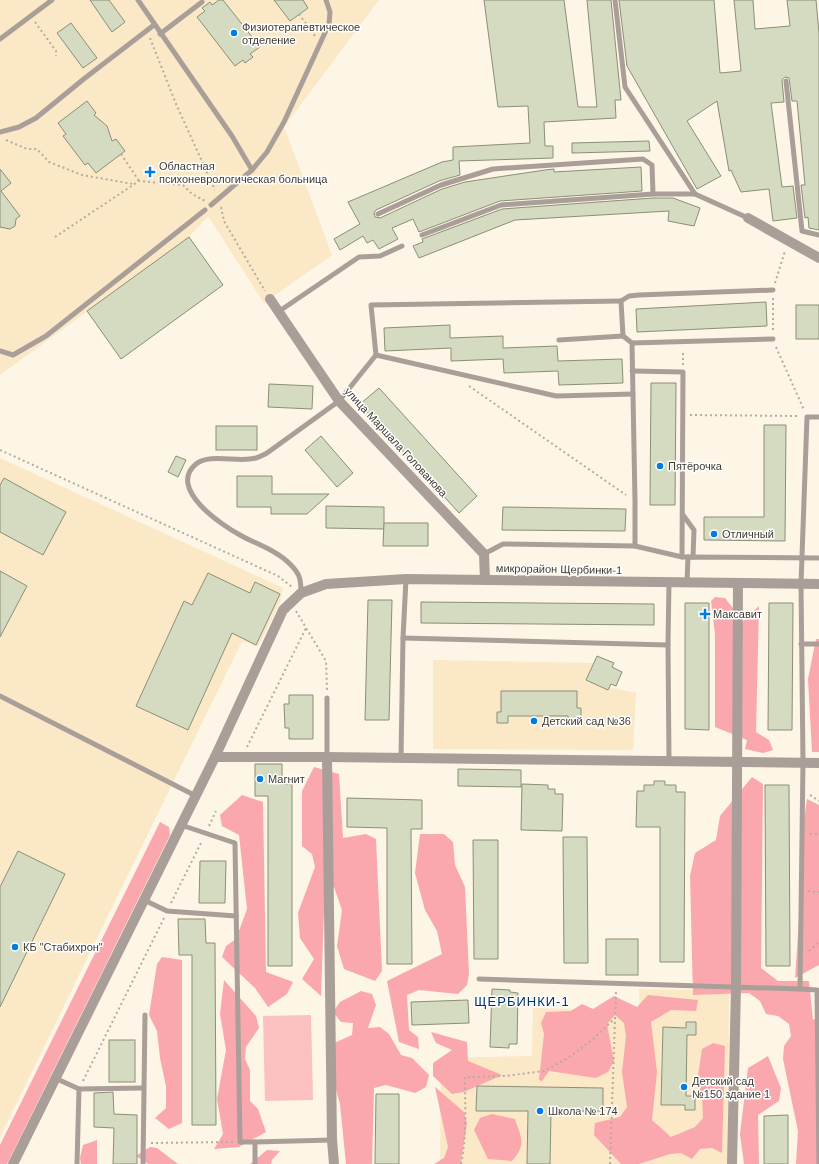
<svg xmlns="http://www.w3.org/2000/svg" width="819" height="1164" font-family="Helvetica,sans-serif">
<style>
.built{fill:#fae8c7}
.green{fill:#fac0c2}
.forest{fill:#faa8ad}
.building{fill:#d5dbc0;stroke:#8a8f76}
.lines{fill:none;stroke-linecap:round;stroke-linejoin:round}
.path{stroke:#b4ad9f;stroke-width:2;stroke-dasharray:2 3;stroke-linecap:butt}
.service{stroke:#aa9e98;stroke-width:5}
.minor{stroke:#aa9e98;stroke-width:10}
.poi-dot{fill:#037be1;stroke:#fff;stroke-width:1.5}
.labels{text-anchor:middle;stroke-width:3;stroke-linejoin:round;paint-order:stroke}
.poi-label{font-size:11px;fill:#403b31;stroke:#fff;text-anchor:start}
.street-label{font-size:11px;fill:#403b31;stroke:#fff}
.quarter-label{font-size:13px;letter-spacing:1px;fill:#003364;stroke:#fff}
</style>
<rect width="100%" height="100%" fill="#fdf5e5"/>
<g class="built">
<polygon points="0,0 379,0 284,127 332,255 264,303 208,216 189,237 0,375"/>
<polygon points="0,458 283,588 280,602 258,647 242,641 0,1137"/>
<polygon points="433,660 593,663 586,680 608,689 610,687 636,693 633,750 433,749"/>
<polygon points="639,989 729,991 728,1164 440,1164 441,1058 532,1056 533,1008 640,1011"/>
</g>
<polygon class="green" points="311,1015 313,1100 265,1101 263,1016"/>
<g class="forest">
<polygon points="715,597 725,598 743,621 759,606 756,732 769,740 773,750 763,753 745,749 747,740 715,727 715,634 711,601"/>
<polygon points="816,639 819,639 819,752 812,752 808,679"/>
<polygon points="314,767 339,774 343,838 366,834 376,839 382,971 375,981 344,969 337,946 342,910 334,887 325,885 321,996 302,979 314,959 300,938 298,913 315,867 312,854 302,846 302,791"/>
<polygon points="752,777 763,784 761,968 778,981 809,981 813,1020 819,1016 819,1164 796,1164 798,1131 783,1059 784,1046 791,1036 789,1024 778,1016 766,1014 760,1001 749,993 693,995 690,876 695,853 716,840 720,816"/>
<polygon points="242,795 263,802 266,972 293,982 287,994 268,1007 255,988 222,957 226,946 236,939 247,909 239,835 222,826 220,815"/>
<polygon points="807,799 819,805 819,965 795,978 801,891 802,834"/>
<polygon points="160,822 169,827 170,835 7,1164 0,1164 0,1145"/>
<polygon points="420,834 444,834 453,842 455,865 465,887 469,974 467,985 458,994 419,990 407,995 409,1030 418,1037 419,1049 399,1042 387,981 442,954 437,931 425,910 415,873"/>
<polygon points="162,957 182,960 182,1123 169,1129 155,1118 166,1108 166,1086 160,1058 157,1031 149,1015 157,964"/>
<polygon points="224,980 256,1016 259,1028 246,1047 245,1059 250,1070 250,1101 258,1109 266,1132 239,1147 214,1149 223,1134 217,1099 226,1050 220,1014"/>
<polygon points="361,991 372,994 376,1005 368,1028 380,1027 389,1034 401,1055 412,1058 429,1075 426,1087 415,1093 386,1085 374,1088 372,1164 346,1164 340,1104 327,1057 330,1045 352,1035 353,1023 341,1022 333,1012 340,1002"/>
<polygon points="648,995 698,1000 696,1011 671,1010 651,1022 657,1072 652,1120 671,1137 695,1127 703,1118 702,1094 697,1083 702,1049 713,1043 725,1046 722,1153 712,1148 700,1149 692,1159 681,1153 670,1154 639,1164 621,1164 594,1135 595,1123 620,1117 627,1107 622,1072 626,1036 624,1023 615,1015 607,1024 614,1061 608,1072 596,1078 549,1071 542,1081 539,1080 544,1034 541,1023 546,1012 571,1011 582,1004 593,1009 614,996 637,1007"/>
<polygon points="431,1032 467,1042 468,1061 502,1075 464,1092 452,1094 433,1076 433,1063 452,1050 436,1043"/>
<polygon points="768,1056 781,1088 779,1101 758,1115 759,1164 744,1164 740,1134 748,1068"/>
<polygon points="435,1087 464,1112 467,1123 461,1161 462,1164 434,1164 444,1158 448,1147"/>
<path d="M492 1114 515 1119C521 1138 527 1144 512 1161L488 1159 474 1130 480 1118Z"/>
<polygon points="97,1140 97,1164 81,1164 80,1158 83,1145"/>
<polygon points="150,1147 157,1148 178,1164 148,1164 136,1156"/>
<polygon points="267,1150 280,1151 272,1160 271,1164 250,1164"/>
</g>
<g class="building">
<polygon points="90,0 109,0 125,22 112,32"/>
<polygon points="219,0 223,0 260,47 250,54 253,57 245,63 243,60 235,66 197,17 205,11 202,8 210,2 212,5"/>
<polygon points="274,0 303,0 308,8 290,21"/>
<polygon points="484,0 564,0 578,107 597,107 587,0 611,0 621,100 615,100 616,118 544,122 545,146 553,146 553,158 459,161 460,175 439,181 376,210 374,213 375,217 380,218 442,189 465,182 545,170 554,169 554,172 641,167 642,191 500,201 419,232 413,219 392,228 398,239 379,249 373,240 367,243 363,236 340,250 334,239 360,224 348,202 442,162 453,160 453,147 530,143 528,106 498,107"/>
<polygon points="619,0 714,0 720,73 741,71 734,0 753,0 755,29 790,26 787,0 816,0 819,33 819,230 809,228 808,217 805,218 801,185 805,185 797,101 792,101 789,78 785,77 782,80 784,102 771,103 782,187 793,186 797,218 773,221 769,189 741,192 731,170 729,171 717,101 687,121 721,176 697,189 627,66"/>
<polygon points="71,23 97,58 83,68 57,33"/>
<polygon points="87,101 96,113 94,115 107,126 112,141 116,139 125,151 96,173 88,163 85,165 63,136 66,134 58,123"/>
<polygon points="649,141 650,151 572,153 572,143"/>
<polygon points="0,169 11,183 1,191 20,216 16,219 15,226 10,229 0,227"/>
<polygon points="653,198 673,198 700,208 694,226 668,221 669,211 515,220 419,258 413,246 423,242 422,239 502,209"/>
<polygon points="189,237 223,285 121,359 87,311"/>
<polygon points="766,302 767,326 637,332 636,309"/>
<rect x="796" y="305" width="23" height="34"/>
<polygon points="450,325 450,338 503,336 503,348 557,346 558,361 622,359 623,383 559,385 558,371 504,373 503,359 451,361 451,348 385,351 384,328"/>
<polygon points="651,383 676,383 675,505 650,505"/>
<polygon points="269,384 313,386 312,409 268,407"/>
<polygon points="379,388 477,496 459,513 360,404"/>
<polygon points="764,425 786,425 785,541 704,540 704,517 764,517"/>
<rect x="216" y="426" width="41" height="24"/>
<polygon points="321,436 353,473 337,487 305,450"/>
<polygon points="176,456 186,460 178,477 168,472"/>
<polygon points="237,476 272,476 272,494 329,494 307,514 271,514 271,507 237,507"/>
<polygon points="4,478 66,512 43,555 0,532 0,485"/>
<polygon points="326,506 384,507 384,529 326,528"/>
<polygon points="503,507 626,509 625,531 502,530"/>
<polygon points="384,523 428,523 428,546 383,546"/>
<polygon points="0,571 27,586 0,637"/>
<polygon points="208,573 250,593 255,582 280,594 256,645 232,633 188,730 136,706 184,601 192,605"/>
<polygon points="368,600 392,600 389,720 365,720"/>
<polygon points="421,602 654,604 654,625 421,623"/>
<polygon points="685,603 709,603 709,730 685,729"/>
<polygon points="769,603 793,603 792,730 768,730"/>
<polygon points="597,656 614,663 612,667 622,672 616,686 611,684 608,690 586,680"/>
<polygon points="501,691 577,691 577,708 581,708 581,723 568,723 568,716 508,716 508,723 497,723 497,712 501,712"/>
<polygon points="289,695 313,695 313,739 289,739 289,728 285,728 284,704 289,704"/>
<polygon points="255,764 282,764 282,784 292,784 292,966 268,966 268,796 255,796"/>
<polygon points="458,769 521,770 521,787 458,786"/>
<polygon points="654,781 665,781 665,785 676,785 676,792 685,792 684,962 660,962 660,827 636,827 637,791 644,791 644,785 654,785"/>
<polygon points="522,784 548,785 548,789 555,789 555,794 563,794 562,831 521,830"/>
<polygon points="765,785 789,785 790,966 766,966"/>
<polygon points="347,798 422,800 422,829 411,829 412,964 387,964 387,828 347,827"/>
<polygon points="563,837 587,837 588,963 564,963"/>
<polygon points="473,840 498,840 498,959 474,959"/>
<polygon points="18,851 65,874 0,1007 0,887"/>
<polygon points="200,861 226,861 225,903 199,903"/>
<polygon points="178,919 205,919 206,943 215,943 216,1125 192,1125 192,955 179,955"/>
<rect x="606" y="939" width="32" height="36"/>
<polygon points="492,989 510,990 510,992 518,993 517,1044 509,1044 509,1048 490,1047"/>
<polygon points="468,1000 469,1023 412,1025 411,1002"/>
<polygon points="686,1022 696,1022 696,1035 687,1035 686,1096 695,1096 695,1110 685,1110 685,1105 661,1105 663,1027 686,1028"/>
<rect x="109" y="1040" width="26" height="42"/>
<polygon points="477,1086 603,1088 603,1111 551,1111 550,1164 527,1164 528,1111 476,1111"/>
<polygon points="113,1092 114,1114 137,1115 137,1164 113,1164 114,1128 94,1127 94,1093"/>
<polygon points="376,1094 399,1094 399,1164 375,1164"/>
<polygon points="788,1115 788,1164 764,1164 764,1116"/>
</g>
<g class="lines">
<g class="path">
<polyline points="299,14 315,36"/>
<polyline points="35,22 56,51 56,56"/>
<polyline points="150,38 176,104 215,190"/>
<polyline points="6,140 27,149 37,149 49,162 82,175 133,184"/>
<polyline points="121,154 139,181"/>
<polyline points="221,207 224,221 265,291"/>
<polyline points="55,237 139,181 183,185 192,194 205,201"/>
<polyline points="775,283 785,251"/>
<polyline points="773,298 773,331"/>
<polyline points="776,347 804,410"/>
<polyline points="683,365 683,350"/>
<polyline points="469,386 626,495"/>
<polyline points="690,415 799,416"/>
<polyline points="0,450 278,576 292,587"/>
<polyline points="296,611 326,661 327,690"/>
<polyline points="247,747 306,628"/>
<polyline points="810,795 819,801"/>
<polyline points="209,826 216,811"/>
<polyline points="810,834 819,834"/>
<polyline points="808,891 819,892"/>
<polyline points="171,903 202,841"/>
<polyline points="809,951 819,942"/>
<polyline points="83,1081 164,918"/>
<polyline points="151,1143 233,1142"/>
<path d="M461 1164C467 1136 465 1106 465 1077L505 1076 544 1071 568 1058 592 1040 615 1018"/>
<polyline points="610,1164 616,991"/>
</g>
<g class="service">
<polyline points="138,0 232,136 252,170"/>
<polyline points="615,0 625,87 695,194 748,218"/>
<polyline points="160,34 202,2"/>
<polyline points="0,39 52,0"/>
<polyline points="786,81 802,231 819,235"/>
<polyline points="0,132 19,127 36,118 85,78 154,25"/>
<polyline points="211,205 252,170 267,152 284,122 329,24 330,12 326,0"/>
<polyline points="378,214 441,185 493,169 643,159 652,165 653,194 695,194"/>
<polyline points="422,235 501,205 653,194"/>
<polyline points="278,312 359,257 380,256 402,246"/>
<polyline points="559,340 623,336"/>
<polyline points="632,343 773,339"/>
<polyline points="0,351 13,355 46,336 205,210"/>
<polyline points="376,355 371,305 621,301"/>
<polyline points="632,371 683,372 682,557 688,557"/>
<polyline points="683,515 694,530 693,557"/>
<polyline points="635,546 635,501 632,343 623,336 621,301 629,296 639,295 773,290"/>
<polyline points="484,554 503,544 635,546 682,557"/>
<polyline points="687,582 688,557 819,558"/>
<path d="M301 593C301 579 300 574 290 564 276 550 256 544 240 535 221 525 167 488 196 464 210 453 239 463 256 458 260 457 263 455 267 453L339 401 376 355 556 396 633 394"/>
<polyline points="403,638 668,645"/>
<polyline points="801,644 819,644"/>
<polyline points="0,696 196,796"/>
<polyline points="327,698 327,757"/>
<polyline points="401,758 403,638 406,579"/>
<polyline points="669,761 668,645 669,582"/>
<polyline points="181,825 235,843 240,1142 255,1142 255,1164"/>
<polyline points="144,900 167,911 236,916"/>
<polyline points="479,979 800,989 803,762 801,584 807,417 819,417"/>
<polyline points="800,989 817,990 819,1164"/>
<polyline points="55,1078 79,1089 77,1164"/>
<polyline points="79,1089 143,1088"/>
<polyline points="255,1142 332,1140"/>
<polyline points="143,1164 145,1015"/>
</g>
<g class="minor">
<polyline points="748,218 819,258"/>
<polyline points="270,299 339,401 484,554 485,580"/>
<polyline points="215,757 327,757 819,763"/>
<polyline points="327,757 332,1140 334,1164"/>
<polyline points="13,1164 215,757 283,610 301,593 326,584 406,579 819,584"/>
<polyline points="732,1164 736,987 738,584"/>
</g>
</g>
<g class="poi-dot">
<circle cx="234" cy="33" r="4"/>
<path d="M148 166h4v4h4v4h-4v4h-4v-4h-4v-4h4z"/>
<circle cx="660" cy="466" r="4"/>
<circle cx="714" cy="534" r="4"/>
<path d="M703 608h4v4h4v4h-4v4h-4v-4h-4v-4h4z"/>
<circle cx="534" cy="721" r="4"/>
<circle cx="260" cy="779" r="4"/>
<circle cx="15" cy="947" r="4"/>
<circle cx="684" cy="1087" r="4"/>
<circle cx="540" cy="1111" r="4"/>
</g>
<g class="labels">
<g class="poi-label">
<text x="242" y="31">Физиотерапевтическое<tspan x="242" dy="13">отделение</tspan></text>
<text x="159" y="170">Областная<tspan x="159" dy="13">психоневрологическая больница</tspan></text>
<text x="668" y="470">Пятёрочка</text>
<text x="722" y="538">Отличный</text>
<text x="713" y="618">Максавит</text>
<text x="542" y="725">Детский сад №36</text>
<text x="268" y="783">Магнит</text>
<text x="23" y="951">КБ "Стабихрон"</text>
<text x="692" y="1085">Детский сад<tspan x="692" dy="13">№150 здание 1</tspan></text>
<text x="548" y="1115">Школа № 174</text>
</g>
<g class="street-label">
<text transform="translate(396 442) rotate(47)" y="4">улица Маршала Голованова</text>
<text transform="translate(559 569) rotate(1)" y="4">микрорайон Щербинки-1</text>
</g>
<g class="quarter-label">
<text x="522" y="1006">ЩЕРБИНКИ-1</text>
</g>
</g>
</svg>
